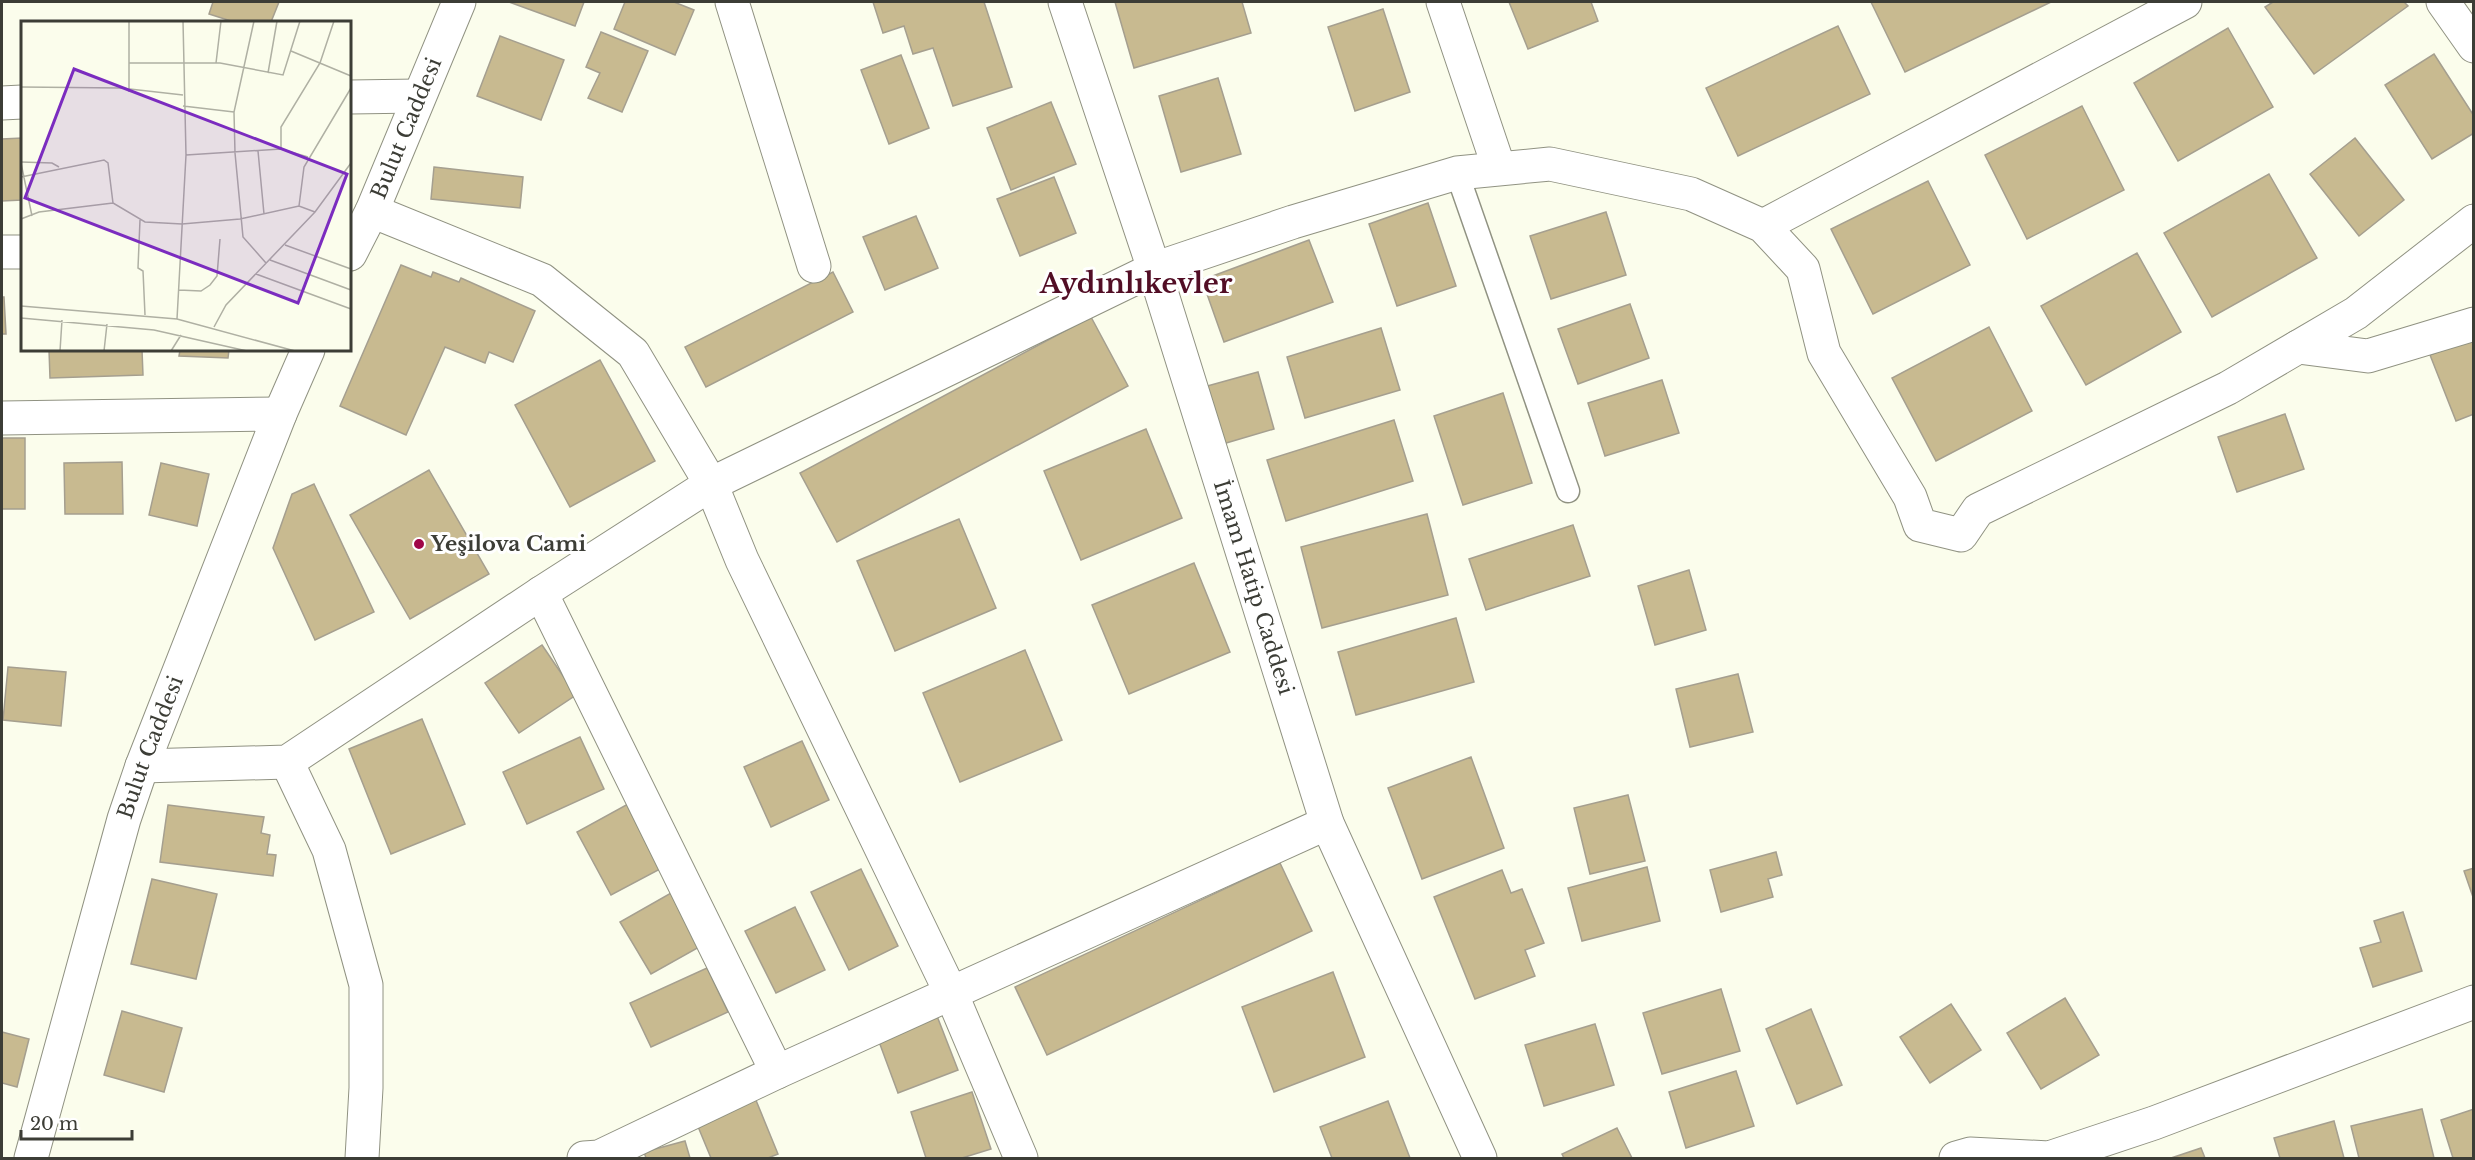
<svg xmlns="http://www.w3.org/2000/svg" width="2475" height="1160" font-family="'Libre Baskerville',serif">
<style>
.building{fill:#c8ba90;stroke:#a59f8f;stroke-width:1.5}
.lines{fill:none;stroke-linecap:round;stroke-linejoin:round}
.service-casing{stroke:#909282;stroke-width:25}
.minor-casing{stroke:#909282;stroke-width:35}
.tertiary-casing{stroke:#909282;stroke-width:35}
.service{stroke:#fff;stroke-width:22}
.minor{stroke:#fff;stroke-width:33}
.tertiary{stroke:#fff;stroke-width:33}
.poi-dot{fill:#a00647;stroke:#fff;stroke-width:2}
.labels{text-anchor:middle;stroke-width:6;stroke-linejoin:round;paint-order:stroke}
.street-label{font-size:21px;fill:#3c3d36;stroke:#fff}
.poi-label{font-size:21px;font-weight:bold;fill:#3c3d36;stroke:#fff;text-anchor:start}
.district-label{font-size:27px;font-weight:bold;fill:#520e25;stroke:#fff}
.inset-road{fill:none;stroke:#afb0a3;stroke-width:1.5}
.view{fill:#7b2cbf;fill-opacity:0.15;stroke:#7b2cbf;stroke-width:3}
.inset-edge{fill:none;stroke:#3c3d36;stroke-width:3}
</style>
<rect width="100%" height="100%" fill="#fbfdec"/>
<g class="building">
<polygon points="213,2 279,2 271,22 234,22 209,14"/>
<polygon points="509,2 584,2 575,26"/>
<polygon points="625,2 674,2 694,10 675,55 614,29"/>
<polygon points="873,2 984,2 1012,87 953,106 933,48 913,54 904,26 883,33"/>
<polygon points="1115,2 1242,2 1251,33 1134,68"/>
<polygon points="1509,2 1591,2 1598,21 1528,49"/>
<polygon points="1871,2 2051,2 1905,72"/>
<polygon points="2273,2 2404,2 2408,6 2314,74 2265,7"/>
<polygon points="1383,9 1410,92 1355,111 1328,27"/>
<polygon points="1838,26 1870,94 1738,156 1706,88"/>
<polygon points="2228,28 2273,107 2178,161 2134,83"/>
<polygon points="601,32 648,51 622,112 588,98 600,73 586,67"/>
<polygon points="500,36 564,60 541,120 477,96"/>
<polygon points="2434,54 2474,116 2474,133 2432,159 2385,85"/>
<polygon points="901,55 929,128 889,144 861,70"/>
<polygon points="1218,78 1241,154 1181,172 1159,96"/>
<polygon points="1051,102 1076,164 1011,190 987,128"/>
<polygon points="2082,106 2124,190 2027,239 1985,155"/>
<polygon points="22,138 22,200 2,201 2,139"/>
<polygon points="2355,138 2404,200 2359,236 2310,174"/>
<polygon points="434,167 523,177 520,208 431,199"/>
<polygon points="2269,174 2317,258 2212,317 2164,233"/>
<polygon points="1054,177 1076,233 1020,256 997,199"/>
<polygon points="1928,181 1970,265 1873,314 1831,229"/>
<polygon points="1428,203 1456,286 1397,306 1369,224"/>
<polygon points="1606,212 1626,275 1551,299 1530,236"/>
<polygon points="916,216 938,268 885,290 863,237"/>
<polygon points="1309,240 1333,302 1224,342 1202,280"/>
<polygon points="2137,253 2181,332 2086,385 2041,306"/>
<polygon points="401,265 431,277 433,272 459,282 461,278 535,311 513,362 489,352 485,363 445,347 406,435 340,406"/>
<polygon points="833,272 853,312 706,387 685,347"/>
<polygon points="2,297 4,297 6,334 2,334"/>
<polygon points="1630,304 1649,358 1578,384 1558,329"/>
<polygon points="1091,317 1128,386 837,542 800,473"/>
<polygon points="1989,327 2032,411 1936,461 1892,378"/>
<polygon points="1381,328 1400,390 1305,418 1287,357"/>
<polygon points="2474,337 2474,414 2456,421 2430,355"/>
<polygon points="49,350 142,350 143,375 50,378"/>
<polygon points="180,350 229,350 228,358 179,356"/>
<polygon points="600,360 655,461 570,507 515,405"/>
<polygon points="1258,372 1274,429 1216,446 1200,388"/>
<polygon points="1662,380 1679,433 1605,456 1588,403"/>
<polygon points="1503,393 1532,483 1463,505 1434,416"/>
<polygon points="2285,414 2304,469 2237,492 2218,437"/>
<polygon points="1394,420 1413,481 1286,521 1267,460"/>
<polygon points="1146,429 1182,518 1081,560 1044,471"/>
<rect x="2" y="438" width="23" height="71"/>
<polygon points="122,462 123,514 65,514 64,463"/>
<polygon points="161,463 209,474 197,526 149,515"/>
<polygon points="429,470 489,574 410,619 350,515"/>
<polygon points="314,484 374,612 315,640 273,548 292,494"/>
<polygon points="1427,514 1448,595 1322,628 1301,547"/>
<polygon points="959,519 996,608 895,651 857,561"/>
<polygon points="1573,525 1590,576 1486,610 1469,559"/>
<polygon points="1194,563 1230,652 1129,694 1092,605"/>
<polygon points="1689,570 1706,630 1655,645 1638,586"/>
<polygon points="1456,618 1474,682 1356,715 1338,652"/>
<polygon points="542,645 576,695 519,733 485,683"/>
<polygon points="1025,650 1062,740 960,782 923,693"/>
<polygon points="8,667 66,672 61,726 3,720"/>
<polygon points="1738,674 1753,732 1690,747 1676,689"/>
<polygon points="422,719 465,824 391,854 349,749"/>
<polygon points="580,737 604,789 527,824 503,772"/>
<polygon points="802,741 829,800 771,827 744,767"/>
<polygon points="1471,757 1504,848 1422,879 1388,788"/>
<polygon points="1628,795 1645,861 1590,874 1574,808"/>
<polygon points="628,804 662,868 611,895 577,832"/>
<polygon points="168,805 264,817 261,833 270,835 267,854 276,855 273,876 160,862"/>
<polygon points="1776,852 1782,875 1768,879 1773,897 1721,912 1710,870"/>
<polygon points="1280,863 1312,931 1047,1055 1015,987"/>
<polygon points="1647,867 1660,921 1582,941 1568,888"/>
<polygon points="2474,868 2474,900 2464,871"/>
<polygon points="861,869 898,946 849,970 811,892"/>
<polygon points="1502,870 1511,893 1522,889 1544,943 1525,950 1535,976 1475,999 1434,897"/>
<polygon points="152,879 217,894 196,979 131,964"/>
<polygon points="671,893 701,946 651,974 620,922"/>
<polygon points="795,907 825,970 776,993 745,931"/>
<polygon points="2403,912 2422,971 2373,987 2360,948 2381,942 2374,921"/>
<polygon points="707,968 728,1012 651,1047 630,1003"/>
<polygon points="1333,972 1365,1057 1274,1092 1242,1007"/>
<polygon points="1721,989 1740,1051 1662,1074 1643,1013"/>
<polygon points="2065,998 2099,1055 2041,1089 2007,1033"/>
<polygon points="1951,1004 1981,1050 1930,1083 1900,1037"/>
<polygon points="1811,1009 1842,1085 1797,1104 1766,1029"/>
<polygon points="122,1011 182,1028 164,1092 104,1075"/>
<polygon points="937,1016 958,1070 898,1093 878,1039"/>
<polygon points="1595,1024 1614,1085 1544,1106 1525,1045"/>
<polygon points="2,1032 29,1039 17,1087 2,1083"/>
<polygon points="1736,1071 1754,1126 1686,1148 1669,1092"/>
<polygon points="972,1092 991,1149 962,1158 926,1158 911,1112"/>
<polygon points="753,1093 778,1154 768,1158 711,1158 694,1117"/>
<polygon points="1388,1101 1410,1158 1332,1158 1320,1127"/>
<polygon points="2422,1109 2434,1158 2359,1158 2351,1126"/>
<polygon points="2474,1109 2474,1158 2453,1158 2441,1120"/>
<polygon points="2334,1121 2344,1158 2280,1158 2274,1138"/>
<polygon points="1617,1128 1632,1158 1564,1158 1562,1154"/>
<polygon points="685,1141 690,1158 646,1158 644,1152"/>
<polygon points="2201,1148 2205,1158 2171,1158"/>
</g>
<g class="lines">
<g class="service-casing">
<polyline id="service" points="1457,173 1568,491"/>
</g>
<g class="minor-casing">
<g id="minor">
<polyline points="732,2 814,266"/>
<polyline points="1443,2 1499,168"/>
<polyline points="2443,2 2474,46"/>
<polyline points="350,97 418,96"/>
<polyline points="2,103 22,102"/>
<polyline points="372,211 542,280 633,353 711,484 742,560 951,993 1021,1158"/>
<polyline points="1763,226 2185,2"/>
<polyline points="2,252 22,252"/>
<polyline points="2298,347 2368,356 2474,324"/>
<polyline points="2,418 280,414"/>
<polyline points="541,593 777,1072"/>
<polyline points="287,762 329,850 366,985 366,1088 362,1158"/>
<polyline points="142,766 287,762 541,593 711,484 1154,269 1293,222 1457,173 1550,164 1691,194 1763,226 1803,269 1824,353 1910,497 1920,525 1961,535 1978,510 2228,388 2356,313 2474,221"/>
<polyline points="584,1158 599,1157 777,1072 1327,823"/>
<polyline points="1956,1158 1970,1154 2049,1158 2154,1123 2474,1002"/>
</g>
</g>
<g class="tertiary-casing">
<g id="tertiary">
<path id="s1" d="M1065 2 1154 269 1327 823 1480 1158"/>
<path id="s2" d="M350 254 372 211 459 2"/>
<path id="s3" d="M31 1158 124 819 142 766 280 414 308 350"/>
</g>
</g>
<use href="#service" class="service"/>
<use href="#minor" class="minor"/>
<use href="#tertiary" class="tertiary"/>
</g>
<circle class="poi-dot" cx="419" cy="544" r="6"/>
<g class="labels">
<g class="street-label">
<text dy="7" stroke="none"><textPath href="#s2" startOffset="138">Bulut Caddesi</textPath></text>
<text dy="7" stroke="none"><textPath href="#s1" startOffset="615">İmam Hatip Caddesi</textPath></text>
<text dy="7" stroke="none"><textPath href="#s3" startOffset="428">Bulut Caddesi</textPath></text>
</g>
<g class="poi-label">
<text x="431" y="551">Yeşilova Cami</text>
</g>
<g class="district-label">
<text x="1136" y="293">Aydınlıkevler</text>
</g>
</g>
<g transform="translate(21 21)">
<rect width="330" height="330" fill="#fbfdec"/>
<path class="inset-road" d="M108 0V71M233 0 213 91 214 132 222 216 245 242M270 30 330 55M108 42H199L262 54 279 0M195 42 200 0M247 52 256 0M0 66 100 67 162 74M162 85 213 91M260 128V106L299 42 313 0M237 130 243 193M165 134 260 128 287 136M0 141 31 142 38 146M0 142 11 195M0 156 83 139 87 142 92 182 124 201 161 203 219 198 278 185 294 191M278 185 283 146 330 67M0 198 18 191 92 182M119 199 117 247 122 250 124 294M264 224 330 248M249 239 330 269M235 253 330 288M158 269 180 270 189 264 196 255 199 218M0 285 156 298 274 330M0 297 133 309 226 330M156 298 165 134 162 0M193 306 205 284 294 191 330 142M39 330 41 299M83 330 86 303M150 330 160 314"/>
<path class="view" d="M53 48 326 153 277 282 4 177Z"/>
<rect width="330" height="330" class="inset-edge"/>
</g>
<rect width="2475" height="1160" fill="none" stroke="#3c3d36" stroke-width="6"/>
<path d="M21 1130v9h111v-9" fill="none" stroke="#3c3d36" stroke-width="3"/>
<text x="30" y="1130" font-size="18" fill="#3c3d36" stroke="#ffffff" stroke-width="4.5" paint-order="stroke">20 m</text>
</svg>
